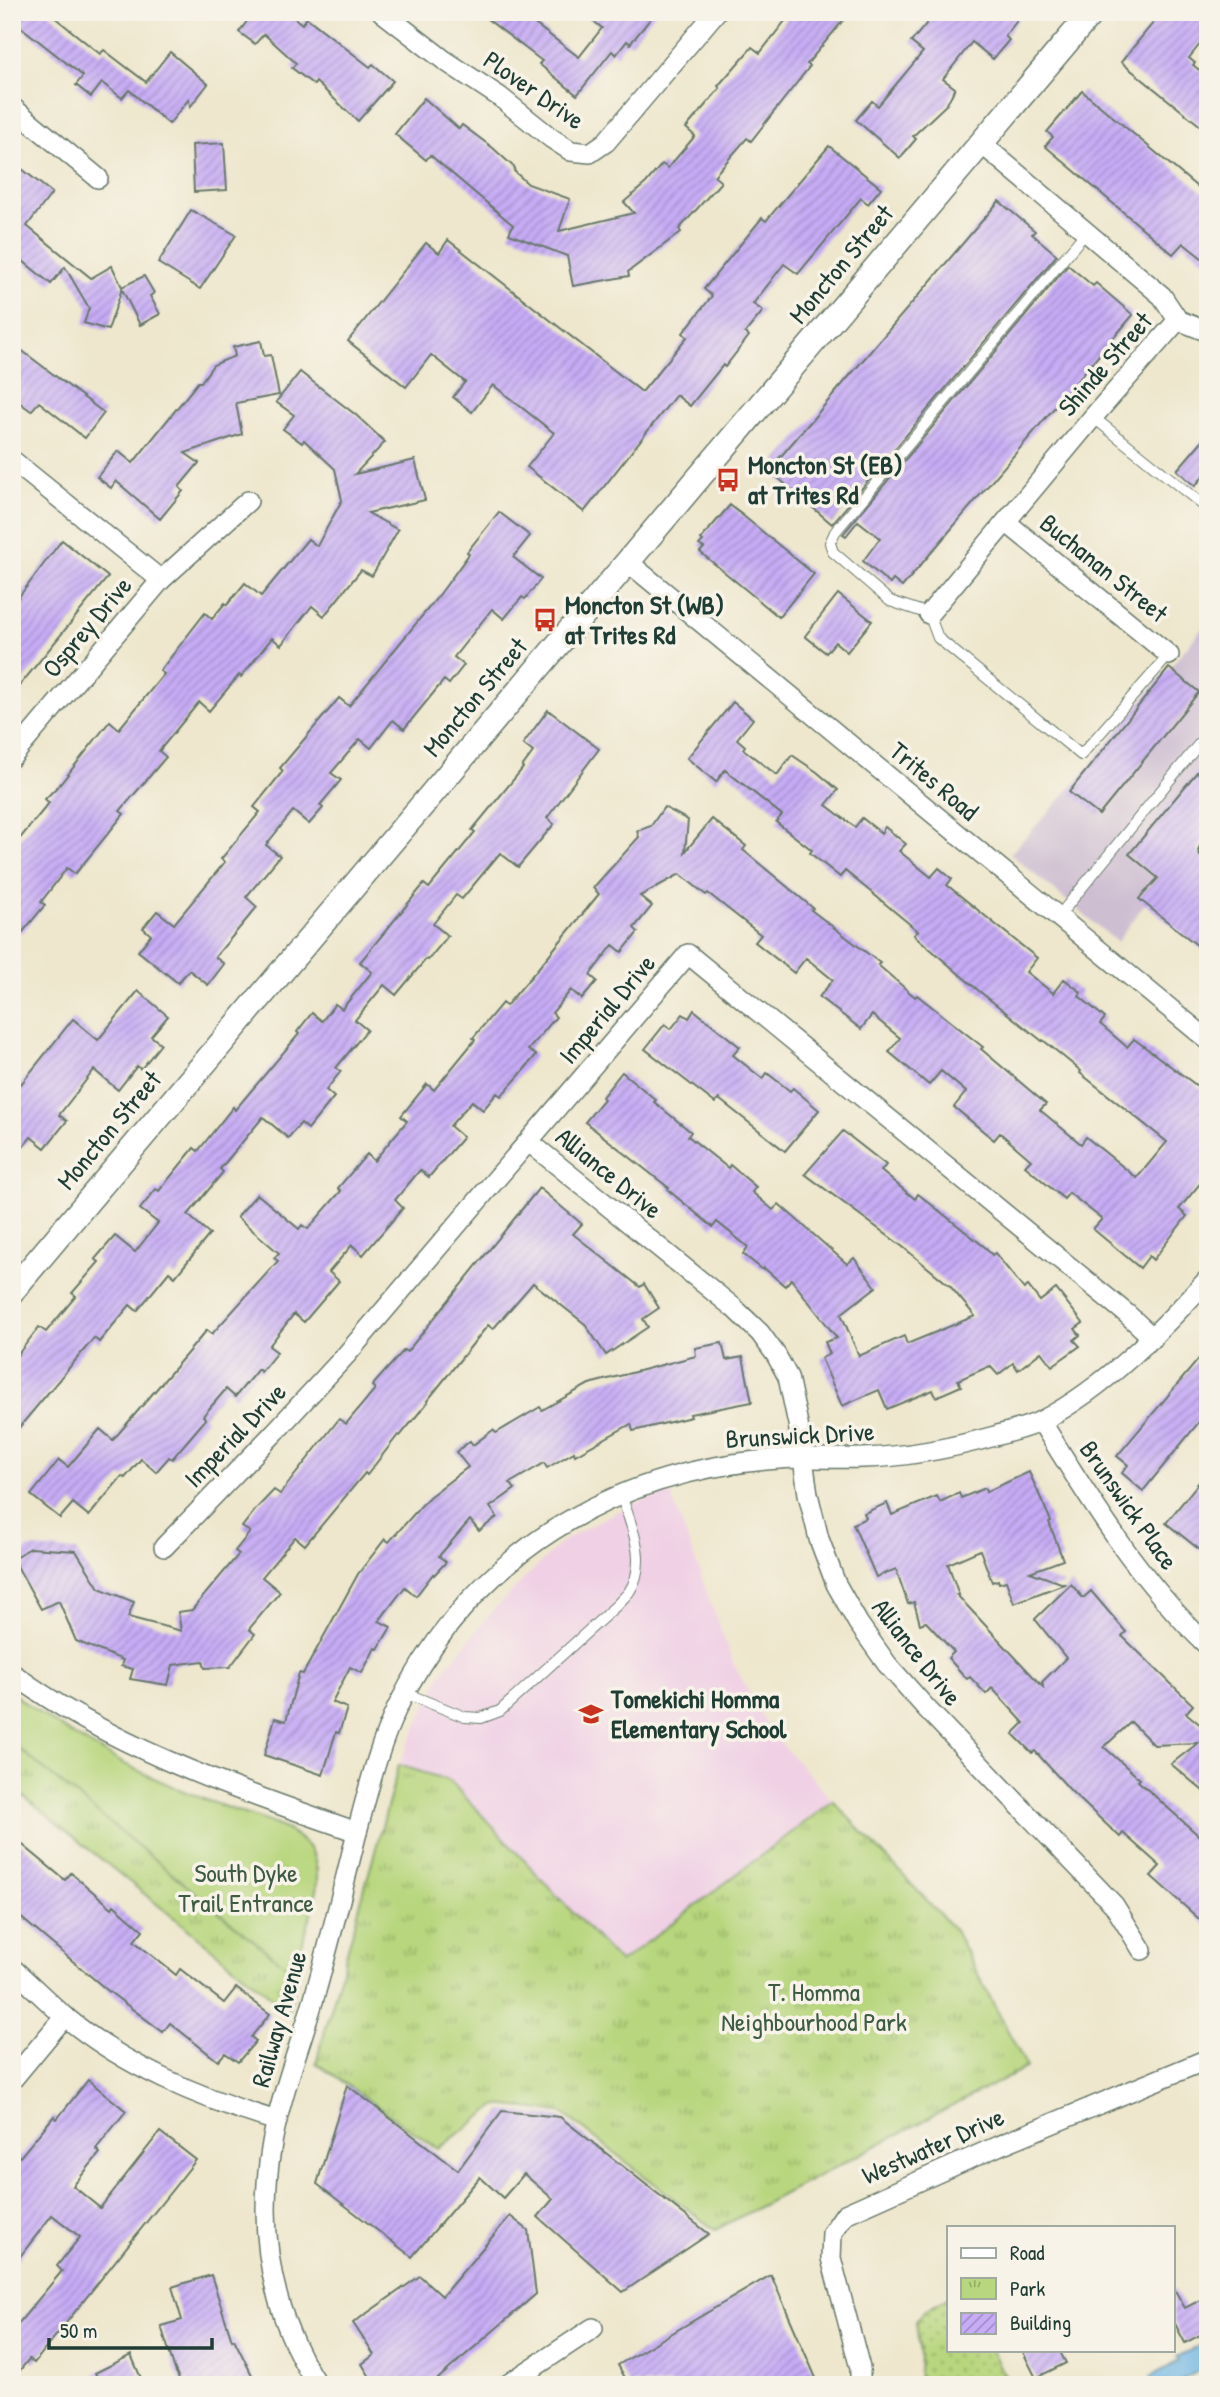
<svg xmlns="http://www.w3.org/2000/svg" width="1220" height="2397" font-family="'Patrick Hand',sans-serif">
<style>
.built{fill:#f0d0e5}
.industrial{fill:#cebed2}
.grass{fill:url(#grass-dots);stroke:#6b8a58;stroke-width:2}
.park{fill:url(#park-tufts);stroke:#6b8a58;stroke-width:2}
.garden{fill:#b7d67d;stroke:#6b8a58;stroke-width:2}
.water{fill:#6db5e4;stroke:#46798c;stroke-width:2}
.building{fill:url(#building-hatch)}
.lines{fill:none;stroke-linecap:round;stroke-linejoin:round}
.service-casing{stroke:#67786a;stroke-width:12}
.minor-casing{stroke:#67786a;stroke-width:22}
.tertiary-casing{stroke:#67786a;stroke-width:27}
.service{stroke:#fff;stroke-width:10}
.minor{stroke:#fff;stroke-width:19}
.tertiary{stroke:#fff;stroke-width:24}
.labels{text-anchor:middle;stroke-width:7;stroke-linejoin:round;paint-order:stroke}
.street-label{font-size:26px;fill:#1f3d34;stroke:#f7f3e8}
.poi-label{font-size:26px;font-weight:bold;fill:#1f3d34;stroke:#f7f3e8;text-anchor:start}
.park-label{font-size:26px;fill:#3d5c43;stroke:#f7f3e8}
</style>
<defs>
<pattern id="grass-dots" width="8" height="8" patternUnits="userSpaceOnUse" patternTransform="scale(1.75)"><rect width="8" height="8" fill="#b7d67d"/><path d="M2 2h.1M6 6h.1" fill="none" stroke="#94af67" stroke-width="1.8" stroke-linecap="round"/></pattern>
<pattern id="park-tufts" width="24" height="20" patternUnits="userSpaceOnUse" patternTransform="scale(1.75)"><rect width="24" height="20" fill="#b7d67d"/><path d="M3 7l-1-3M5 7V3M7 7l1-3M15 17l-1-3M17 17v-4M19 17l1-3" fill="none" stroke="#94af67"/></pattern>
<pattern id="building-hatch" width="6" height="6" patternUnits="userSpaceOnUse" patternTransform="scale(1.75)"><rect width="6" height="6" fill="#c7acf6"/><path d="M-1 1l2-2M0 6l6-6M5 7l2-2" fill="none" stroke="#a18dc8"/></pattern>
</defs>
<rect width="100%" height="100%" fill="#f7f3e8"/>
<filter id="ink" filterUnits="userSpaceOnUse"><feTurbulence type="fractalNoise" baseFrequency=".0143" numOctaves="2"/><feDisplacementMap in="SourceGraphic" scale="14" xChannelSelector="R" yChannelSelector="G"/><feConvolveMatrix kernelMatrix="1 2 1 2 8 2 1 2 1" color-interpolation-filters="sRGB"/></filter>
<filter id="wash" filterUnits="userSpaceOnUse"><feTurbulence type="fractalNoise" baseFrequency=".00686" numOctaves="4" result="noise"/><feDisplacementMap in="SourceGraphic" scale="28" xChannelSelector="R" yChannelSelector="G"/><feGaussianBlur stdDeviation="1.57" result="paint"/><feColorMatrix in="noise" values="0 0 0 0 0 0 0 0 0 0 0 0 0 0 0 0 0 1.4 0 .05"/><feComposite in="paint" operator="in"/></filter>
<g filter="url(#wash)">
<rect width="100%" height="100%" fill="#eee7cd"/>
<polygon class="built" points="670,1492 733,1663 772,1734 833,1801 620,1963 450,1781 399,1765 441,1674 495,1608 563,1541 608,1516 644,1500"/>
<polygon class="industrial" points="1208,621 1208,825 1159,884 1117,942 1010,854 1080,778"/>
<polygon class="grass" points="949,2297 949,2350 991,2350 1010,2385 918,2385 920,2356 916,2321 925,2310"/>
<g class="park">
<path d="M12 1693C79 1748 160 1786 242 1813 266 1821 301 1829 313 1855 326 1885 304 1932 296 1963L298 1974 288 2010 12 1787Z"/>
<polygon points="399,1765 450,1781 620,1963 833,1801 954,1929 1027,2067 715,2230 561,2112 497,2105 438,2149 316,2063"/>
</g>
<path class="garden" d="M12 1693C82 1747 159 1785 242 1813 266 1821 301 1830 313 1855 326 1886 304 1933 296 1963L289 1967 274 1957 12 1743Z"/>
<polygon class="water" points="1204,2343 1208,2350 1208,2366 1173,2385 1154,2385 1150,2377 1179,2361 1177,2357"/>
<g id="blocks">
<g class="building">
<polygon points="12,12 48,12 100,54 104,50 146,82 170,52 208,84 190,107 189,99 169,124 129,90 122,98 102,83 91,97 76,85 83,76 12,20"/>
<polygon points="254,12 287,12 302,24 307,18 370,67 373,64 393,81 358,121 316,82 314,85 292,68 296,63 264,34 255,44 239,32"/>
<polygon points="478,12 545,12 535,24 579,57 602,28 582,12 656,12 630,44 627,41 616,55 612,51 577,95 539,64 542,61"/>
<polygon points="792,12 850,12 807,64 810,66 751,141 747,138 714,176 721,182 679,229 681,232 628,272 629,276 573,286 567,256 509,234 513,225 430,155 426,160 395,134 424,98 459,129 462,125 493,148 515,168 514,171 528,184 570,199 559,231 634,213 624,202 646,183 662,164 668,168 695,136 686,128 720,88 718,86 752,47 760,53"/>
<polygon points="936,12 1024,12 1005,36 1009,40 993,59 972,42 943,79 955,88 947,104 913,136 916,139 900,158 856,120 872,101 878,106 923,52 911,42"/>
<polygon points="1162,12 1208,12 1208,34 1189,58 1195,63 1193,65 1208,77 1208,132 1121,62"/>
<polygon points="1082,91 1208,196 1208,263 1183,243 1173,254 1045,146 1053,137 1047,132"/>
<polygon points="224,143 227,190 194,192 192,145"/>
<polygon points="829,146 881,188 868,204 861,198 798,274 784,264 753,304 763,311 745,333 749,336 725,367 723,365 690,406 676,395 584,512 527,467 554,433 493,385 472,412 453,397 465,382 431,355 406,387 348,341 426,243 439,253 448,240 642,392 687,337 683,333 712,296 704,289 762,218 766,221"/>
<polygon points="12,161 52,193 27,226 91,278 112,266 122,287 144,276 154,293 150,296 160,314 140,325 122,289 108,330 84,323 89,308 65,267 51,284 12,252"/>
<polygon points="999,201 1035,231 1032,234 1057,255 832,524 771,472 778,464 776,462"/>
<polygon points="191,210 236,235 200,289 158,263"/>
<polygon points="1068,265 1093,286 1096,283 1133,315 902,587 893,580 890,584 863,561 880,538 858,521 846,536 843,534"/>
<polygon points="261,341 264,356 271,355 279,395 236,403 242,434 185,453 199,463 179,487 183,491 160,519 116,481 111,488 97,477 118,451 133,463 198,382 201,382 213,365 235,356 233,347"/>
<polygon points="12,343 104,413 85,438 39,402 31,411 12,397"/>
<polygon points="300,372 356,415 385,442 355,474 415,460 425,500 368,513 398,530 372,576 361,570 324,616 312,606 281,645 272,638 241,677 239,675 209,711 199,702 159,751 166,757 120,811 124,814 75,874 67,868 41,902 45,905 22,933 12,925 12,848 49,803 45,799 61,783 110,721 119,729 164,674 160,671 205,613 212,619 225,603 227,605 245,583 261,596 308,539 317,546 342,500 335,469 304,440 302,443 283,429 294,415 276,402"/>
<polygon points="1208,434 1208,471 1195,486 1177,470"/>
<polygon points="730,505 814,574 779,617 700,552 704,548 699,545 703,541 701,539"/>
<polygon points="499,512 530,536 513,557 541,579 525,599 522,597 504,619 492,609 454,657 464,665 449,684 444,680 404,729 393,720 371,748 360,739 331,773 341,780 320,805 323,808 309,824 293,811 266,845 280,856 246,897 257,907 215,957 224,964 208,985 189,970 178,983 138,951 151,935 143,928 157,911 174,924 225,862 221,859 260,812 254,807 283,771 280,768 339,698 349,706 440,594 469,554 467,552"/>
<polygon points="62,540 108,577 12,695 12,606"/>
<polygon points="838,594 872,621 847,652 835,642 826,653 805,636"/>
<polygon points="1169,668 1199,692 1099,815 1069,792"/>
<polygon points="733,702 753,719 737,739 745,746 743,749 777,775 792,755 817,772 838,790 826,805 855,827 862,818 881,833 885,827 906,844 899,851 931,877 939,868 952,879 947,885 1037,958 1026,972 1053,993 1064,979 1081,992 1079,996 1105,1018 1100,1024 1127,1047 1134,1039 1208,1094 1208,1174 1179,1209 1187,1216 1153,1260 1149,1256 1140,1268 1093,1229 1102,1219 1069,1193 1064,1199 1025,1166 1031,1160 1000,1133 994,1140 954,1107 966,1092 941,1071 929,1085 889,1052 900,1038 872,1015 861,1029 819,997 833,980 806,958 794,973 755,942 761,935 708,893 706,895 680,874 640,896 652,906 634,928 638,932 622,952 613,945 590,975 597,981 582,999 571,990 552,1013 556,1017 528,1050 536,1055 519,1076 501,1096 497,1093 483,1110 472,1101 450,1126 463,1137 429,1177 420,1170 395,1200 403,1208 363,1255 352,1245 329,1272 339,1281 304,1322 294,1314 269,1346 277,1352 261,1372 258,1369 235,1397 226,1389 203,1416 206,1419 172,1459 169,1457 156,1472 141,1459 125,1478 122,1476 89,1516 73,1503 60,1518 31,1495 59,1460 68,1467 100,1429 113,1440 207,1330 212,1334 278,1261 274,1258 279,1253 237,1217 257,1194 299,1229 302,1225 308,1229 341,1191 338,1188 367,1154 374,1161 407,1121 401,1116 427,1084 434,1090 475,1040 473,1038 502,1003 506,1006 535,972 599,894 593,888 639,837 637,831 651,826 664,807 688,820 685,852 712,819 746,846 743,850 813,908 811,910 880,963 878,965 915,997 917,995 983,1047 981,1049 1046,1104 1040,1110 1081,1144 1086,1137 1137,1178 1167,1142 1080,1073 1081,1071 1043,1040 1042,1041 979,991 914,935 918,931 877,897 845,871 840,877 810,853 812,850 776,822 782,815 725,770 716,782 687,758"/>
<polygon points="548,710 599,749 547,818 554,824 518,867 500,853 462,899 456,895 433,924 448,936 428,960 426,959 396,995 384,985 355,1020 367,1030 336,1068 341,1071 326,1090 334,1097 308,1129 301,1123 288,1138 263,1117 220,1169 223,1172 188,1215 210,1234 175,1277 169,1272 137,1311 130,1305 99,1342 94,1338 12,1436 12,1362 39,1327 46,1332 76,1296 72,1293 99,1262 95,1259 115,1236 135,1252 158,1223 140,1209 156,1189 159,1191 194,1148 198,1151 233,1107 235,1110 299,1034 297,1032 312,1013 322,1021 335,1004 342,1009 372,972 360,962 424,884 429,888 475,832 472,830 523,768 522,767 533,752 523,744"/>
<polygon points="1197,772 1208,781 1208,843 1201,844 1198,850 1200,856 1208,859 1208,954 1139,899 1158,878 1129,854"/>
<polygon points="138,991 168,1016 151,1036 161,1044 141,1069 137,1066 118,1090 94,1070 59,1115 67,1121 45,1148 31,1137 23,1147 12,1138 12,1077 21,1084 73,1019 98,1040"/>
<polygon points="694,1010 740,1047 733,1055 763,1079 767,1073 790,1091 793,1088 819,1110 785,1151 719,1099 715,1103 645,1049 665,1024 671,1029 683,1014 689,1018"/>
<polygon points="622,1072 656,1100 654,1102 691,1132 688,1136 728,1168 730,1165 756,1187 752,1192 773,1210 779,1204 847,1264 854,1258 876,1287 841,1314 859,1356 904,1336 907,1344 975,1316 950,1286 903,1247 805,1174 843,1131 886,1165 881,1171 915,1199 918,1194 986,1248 992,1255 995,1253 1024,1289 1028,1286 1040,1301 1056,1289 1083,1323 1075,1329 1080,1335 1074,1340 1080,1346 1052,1366 1041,1352 1018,1370 1013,1363 998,1375 990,1366 958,1380 961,1386 936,1397 933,1390 887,1409 879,1390 842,1406 821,1358 830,1354 825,1342 837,1338 791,1279 785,1286 764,1268 763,1270 743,1254 748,1247 717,1222 713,1227 668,1190 669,1188 585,1122 604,1099 602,1097"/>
<polygon points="539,1188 582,1224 573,1234 640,1287 644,1284 659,1308 643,1319 648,1327 606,1355 585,1324 533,1283 493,1329 488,1325 427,1401 428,1402 400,1436 398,1435 367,1475 365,1473 305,1545 295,1537 262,1577 280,1592 249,1629 255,1634 230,1667 205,1668 203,1661 173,1665 168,1685 130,1679 133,1669 121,1666 123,1660 76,1641 59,1601 41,1609 13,1559 30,1548 76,1551 99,1588 134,1602 128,1617 181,1631 178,1612 192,1610 239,1554 235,1551 250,1532 242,1527 256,1509 274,1490 280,1494 339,1419 346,1424 375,1389 372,1386 404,1350 407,1352"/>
<polygon points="722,1343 726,1360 743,1357 752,1402 690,1414 691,1417 633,1431 631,1424 575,1455 574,1452 547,1468 544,1463 510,1483 515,1489 490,1507 497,1517 479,1531 470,1520 439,1556 446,1562 434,1575 433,1574 416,1596 405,1587 379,1621 391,1627 378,1649 375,1648 362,1673 350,1667 332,1702 347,1708 339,1733 336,1732 323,1775 264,1755 275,1718 286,1721 299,1673 303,1674 358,1574 385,1539 389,1542 429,1497 468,1467 456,1452 470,1441 473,1445 493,1430 496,1433 540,1407 542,1410 589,1384 696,1356 695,1348"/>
<polygon points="1208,1348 1208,1411 1143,1491 1122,1473 1128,1465 1117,1456"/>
<polygon points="1208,1471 1208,1540 1200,1550 1166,1523"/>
<polygon points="1029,1472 1051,1521 1049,1522 1063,1560 1030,1572 1064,1584 1014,1603 1006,1581 999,1583 998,1580 992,1582 980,1550 948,1564 959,1595 957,1595 1043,1687 1042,1682 1066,1658 1035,1619 1071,1584 1083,1598 1091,1591 1126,1632 1122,1636 1193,1705 1186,1713 1208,1731 1208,1795 1171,1764 1198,1743 1154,1745 1131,1722 1104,1747 1140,1779 1138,1781 1208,1844 1208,1927 1151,1876 1160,1866 1123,1833 1120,1837 1106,1824 1071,1791 1035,1751 1032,1753 1013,1734 1024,1723 992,1688 986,1694 970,1677 967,1679 948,1658 954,1652 926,1622 920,1624 914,1602 908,1604 896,1569 876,1577 853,1524 866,1518 864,1513 887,1503 892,1515 937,1496 940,1502 959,1493 961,1498 985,1488 986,1492"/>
<polygon points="12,1836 65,1880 71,1873 112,1908 114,1905 143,1930 134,1941 176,1975 180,1969 224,2003 236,1988 270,2014 251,2037 256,2041 238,2062 225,2053 218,2061 170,2023 163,2032 107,1990 12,1910"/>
<polygon points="88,2080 126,2111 96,2149 100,2153 73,2186 100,2208 160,2132 196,2160 34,2363 29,2359 12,2380 12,2331 62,2271 57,2266 80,2237 52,2215 12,2267 12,2151 20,2157 54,2116 57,2119"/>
<polygon points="347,2085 458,2170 502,2111 560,2117 709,2234 623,2292 538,2217 553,2199 524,2174 503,2198 480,2177 412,2257 317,2184"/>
<polygon points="510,2216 528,2230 536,2294 433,2383 375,2385 362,2364 374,2355 353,2323 420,2276 442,2296"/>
<polygon points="211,2275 232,2340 234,2339 257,2385 182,2385 175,2370 161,2326 182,2320 172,2287"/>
<polygon points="771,2275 819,2385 629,2385 618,2365"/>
<polygon points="1173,2287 1185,2308 1208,2296 1208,2331 1185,2343 1173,2320"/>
<polygon points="1022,2350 1059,2350 1066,2363 1036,2378"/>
<polygon points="131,2355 144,2385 101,2385 95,2373"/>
</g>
</g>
</g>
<g filter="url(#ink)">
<use href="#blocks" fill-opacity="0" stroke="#67786a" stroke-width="2"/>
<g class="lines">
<g class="service-casing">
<g id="service">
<polyline points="1087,231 835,532 830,543 833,552 890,601 929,614 938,638 1081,755 1169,655"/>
<polyline points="1093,417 1208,509"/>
<polyline points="1205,850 1208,852"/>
<polyline points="1058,917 1208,733"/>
<path d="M405 1693 465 1717 481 1718 500 1711 618 1604C621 1600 626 1596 629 1592 649 1562 631 1525 621 1495"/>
</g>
</g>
<g class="minor-casing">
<g id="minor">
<polyline points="382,12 444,60 500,97 551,138 571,151 590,153 606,142 716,12"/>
<polyline points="12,107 98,178"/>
<polyline points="982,144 1162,296 1178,320"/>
<polyline points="1178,320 1208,332"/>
<polyline points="12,460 161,580"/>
<polyline points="1006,522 1169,655"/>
<polyline points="628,562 1208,1040"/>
<polyline points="929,614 1093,417 1178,320"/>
<polyline points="12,757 161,580 248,501"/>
<polyline points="529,1142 734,1308 760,1333 776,1355 788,1377 798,1424 808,1494 819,1539 836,1584 858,1623 887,1664 926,1708 1114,1905 1142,1950"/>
<path d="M1041 1421C1090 1501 1140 1581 1208 1646"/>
<polyline points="164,1547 275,1432 347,1354 688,954 1127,1314 1153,1338"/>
<path d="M12 1673C114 1749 238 1790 357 1832"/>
<path d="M12 1968C29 1983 46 2000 63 2015 125 2067 200 2098 277 2121"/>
<polyline points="12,2080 65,2016"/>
<path d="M317 2385C270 2311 257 2229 272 2143 281 2094 300 2046 314 1998 330 1942 344 1884 358 1828 369 1787 379 1745 397 1708 472 1555 611 1470 779 1459 807 1457 835 1459 863 1458 908 1457 952 1448 995 1436 1011 1431 1028 1428 1043 1420 1106 1387 1160 1331 1208 1279"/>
<polyline points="507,2385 593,2328"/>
<polyline points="860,2385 860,2368 831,2258 832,2233 845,2214 998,2146 1208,2059"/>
</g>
</g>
<g class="tertiary-casing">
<polyline id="tertiary" points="12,1291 1092,12"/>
</g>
<use href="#service" class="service"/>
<use href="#minor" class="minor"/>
<use href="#tertiary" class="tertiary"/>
</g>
</g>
<defs>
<g id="bus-bare" transform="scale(1.89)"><path d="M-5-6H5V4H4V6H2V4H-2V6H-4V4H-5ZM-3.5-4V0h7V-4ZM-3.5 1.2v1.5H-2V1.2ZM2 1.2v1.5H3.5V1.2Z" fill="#c8321e" stroke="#f7f3e8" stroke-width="2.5" paint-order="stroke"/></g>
<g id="school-bare" transform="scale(1.89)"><path d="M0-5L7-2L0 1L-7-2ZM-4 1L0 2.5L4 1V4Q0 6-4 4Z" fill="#c8321e" stroke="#f7f3e8" stroke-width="2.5" paint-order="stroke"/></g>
</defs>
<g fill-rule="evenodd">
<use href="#bus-bare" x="728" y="480"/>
<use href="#bus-bare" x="545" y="620"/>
<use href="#school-bare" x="591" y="1714"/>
</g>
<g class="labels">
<g class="street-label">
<text transform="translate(534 90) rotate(35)" y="9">Plover Drive</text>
<text transform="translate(841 264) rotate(-50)" y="9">Moncton Street</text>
<text transform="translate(1105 364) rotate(-49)" y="9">Shinde Street</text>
<text transform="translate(1104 568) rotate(39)" y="9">Buchanan Street</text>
<text transform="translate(87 627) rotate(-50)" y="9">Osprey Drive</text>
<text transform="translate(475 697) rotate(-50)" y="9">Moncton Street</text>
<text transform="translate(934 781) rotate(40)" y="9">Trites Road</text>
<text transform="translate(607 1009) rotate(-50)" y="9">Imperial Drive</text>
<text transform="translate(109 1130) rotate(-50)" y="9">Moncton Street</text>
<text transform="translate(609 1173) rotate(39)" y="9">Alliance Drive</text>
<text transform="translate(235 1435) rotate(-46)" y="9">Imperial Drive</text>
<text transform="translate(800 1435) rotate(-3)" y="9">Brunswick Drive</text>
<text transform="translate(1129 1505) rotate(55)" y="9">Brunswick Place</text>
<text transform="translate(917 1652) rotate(52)" y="9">Alliance Drive</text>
<text transform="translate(279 2019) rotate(-74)" y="9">Railway Avenue</text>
<text transform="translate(933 2146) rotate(-24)" y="9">Westwater Drive</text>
</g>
<g class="poi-label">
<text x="748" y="474">Moncton St (EB)<tspan x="748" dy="30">at Trites Rd</tspan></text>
<text x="565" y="614">Moncton St (WB)<tspan x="565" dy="30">at Trites Rd</tspan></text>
<text x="611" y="1708">Tomekichi Homma<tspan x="611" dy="30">Elementary School</tspan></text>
</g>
<g class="park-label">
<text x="246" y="1882">South Dyke<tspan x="246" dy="30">Trail Entrance</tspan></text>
<text x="814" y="2001">T. Homma<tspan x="814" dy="30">Neighbourhood Park</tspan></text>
</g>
</g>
<rect width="1220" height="2397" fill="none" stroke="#f7f3e8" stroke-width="42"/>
<rect x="947" y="2226" width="228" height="126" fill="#f7f3e8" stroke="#a1aaa0" stroke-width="2"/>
<rect x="961" y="2248" width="35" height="10" fill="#ffffff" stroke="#a1aaa0" stroke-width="2"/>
<text x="1010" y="2260" font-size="21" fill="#1f3d34">Road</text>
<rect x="961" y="2278" width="35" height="21" fill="url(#park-tufts)" stroke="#a1aaa0" stroke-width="2"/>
<text x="1010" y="2296" font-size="21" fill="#1f3d34">Park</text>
<rect x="961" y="2313" width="35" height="21" fill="url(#building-hatch)" stroke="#a1aaa0" stroke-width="2"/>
<text x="1010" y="2330" font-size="21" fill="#1f3d34">Building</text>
<path d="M49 2338v10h163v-10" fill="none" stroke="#1f3d34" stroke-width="3.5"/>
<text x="60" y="2338" font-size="21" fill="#1f3d34" stroke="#f7f3e8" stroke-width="5" paint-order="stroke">50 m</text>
</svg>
